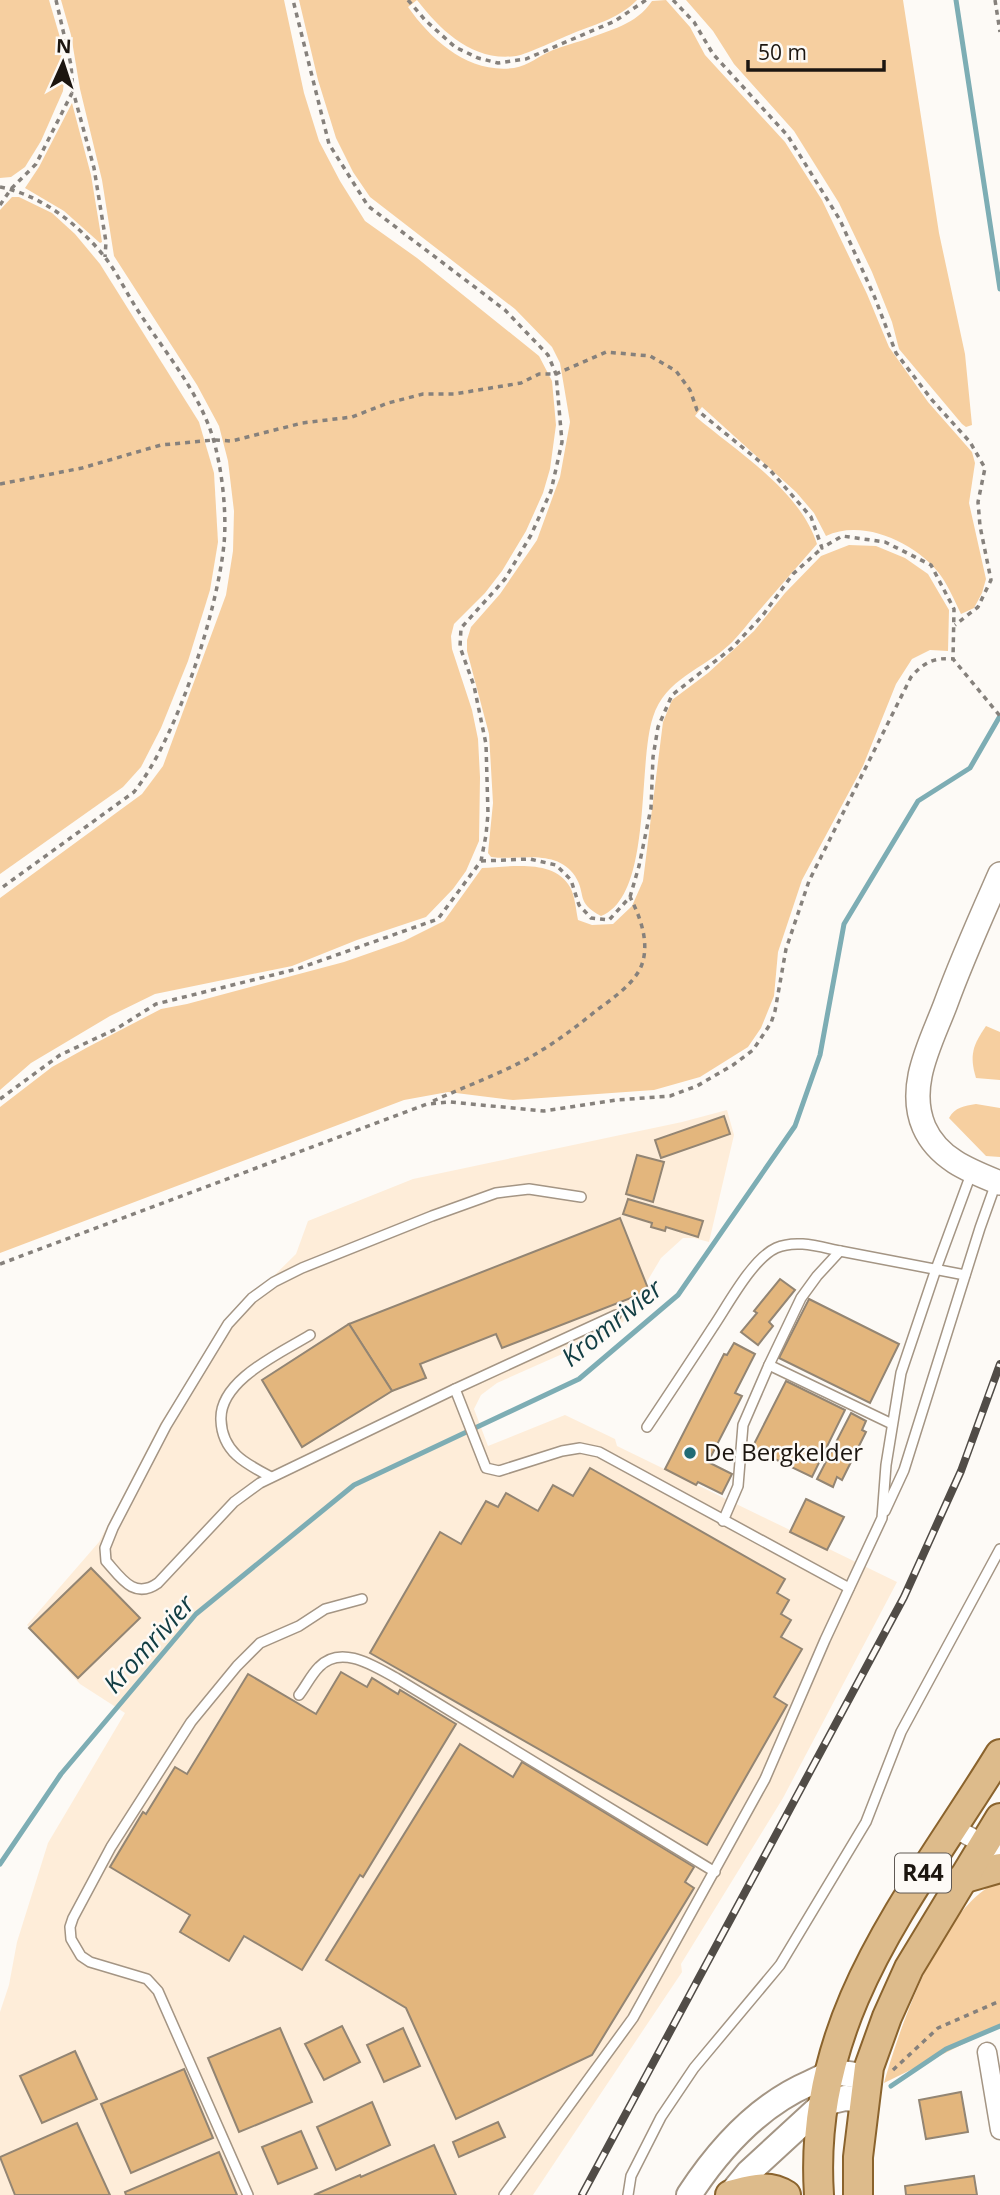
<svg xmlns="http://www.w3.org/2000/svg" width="1000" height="2195" font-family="'Open Sans',sans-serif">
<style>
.built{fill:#feedd9}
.green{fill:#f6cfa0}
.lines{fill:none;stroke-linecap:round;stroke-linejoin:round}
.stream{stroke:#7dadb4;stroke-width:5}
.building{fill:#e3b67d;stroke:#938573;stroke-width:2}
.service-casing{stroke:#a49584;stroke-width:12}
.minor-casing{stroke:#a49584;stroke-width:21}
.tertiary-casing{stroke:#a49584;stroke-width:26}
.secondary-casing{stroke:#a49584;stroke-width:28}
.primary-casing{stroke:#8a632d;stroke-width:32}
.path{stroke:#86817c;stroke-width:3.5;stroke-dasharray:5 5;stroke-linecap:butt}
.service{stroke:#fff;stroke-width:9}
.minor{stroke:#fff;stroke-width:18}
.tertiary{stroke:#fff;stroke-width:23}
.secondary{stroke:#fff;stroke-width:24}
.primary{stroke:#ddbb8b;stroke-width:28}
.rail-casing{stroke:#514c47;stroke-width:8}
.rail{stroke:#fdfaf6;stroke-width:5;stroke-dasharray:16;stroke-linecap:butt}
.poi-dot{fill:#216b75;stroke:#fdfaf6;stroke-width:2.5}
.labels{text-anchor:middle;stroke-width:5;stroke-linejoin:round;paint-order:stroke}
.shield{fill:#fdfaf6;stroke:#605a55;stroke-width:2}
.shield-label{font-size:23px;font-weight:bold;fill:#1c1610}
.poi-label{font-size:24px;fill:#1c1610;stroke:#fdfaf6;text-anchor:start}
.water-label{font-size:26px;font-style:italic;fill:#113d43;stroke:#fdfaf6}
</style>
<rect width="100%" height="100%" fill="#fdfaf6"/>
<polygon class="built" points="727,1110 734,1135 709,1242 694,1238 683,1238 661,1258 623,1322 612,1332 497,1383 481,1395 474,1409 488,1446 565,1415 615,1439 617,1446 897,1582 783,1798 681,1964 682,1972 555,2162 533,2195 0,2195 0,2012 9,1985 17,1942 48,1843 125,1713 80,1684 27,1625 99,1542 161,1422 225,1324 296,1254 308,1221 413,1179 682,1122"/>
<g class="green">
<polygon points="0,0 49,0 61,41 65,69 63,91 41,141 25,167 11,177 0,178"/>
<polygon points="61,0 284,0 304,93 319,141 340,181 365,221 417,258 539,356 552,381 556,425 550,469 543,493 526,531 502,571 485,593 454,624 451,636 452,649 472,710 478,739 480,777 479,841 466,871 453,889 426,917 357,940 292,966 155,994 110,1016 31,1063 0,1090 0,898 142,794 163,766 226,595 233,551 234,511 228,461 219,426 197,385 114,256 102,180 80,89 71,35"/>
<path d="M299 0H637C621 17 597 24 576 32 561 38 528 54 516 56 473 62 441 31 417 0L408 7C432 41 469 74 514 68 528 66 540 55 553 50 563 46 574 43 584 40 610 30 636 25 652 1L666 0 690 27 705 55 785 142 822 200 867 294 889 347 928 402 972 452 975 463 969 503 986 579 982 593 974 608 961 614C955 602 949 587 941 576 918 544 864 518 826 536L814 513 796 492 702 407 695 416C737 452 800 490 817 544 797 567 777 590 757 613 748 623 739 636 729 645 703 669 665 679 653 717 637 764 653 896 601 916 575 902 587 895 575 876 556 848 518 861 491 857L488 853 493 803 489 734 467 651V640L471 627 500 594 537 540 560 477 570 422 560 363 552 347 515 309 370 197 353 172 336 138 318 80Z"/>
<polygon points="686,0 903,0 939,233 965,354 972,425 966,427 962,424 899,349 892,322 872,272 839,203 794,131 734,64 713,31"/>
<polygon points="72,103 91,175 102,242 100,243 64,211 25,188 39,167"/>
<polygon points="12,197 19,197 52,213 75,234 100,264 199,422 214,473 218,542 210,590 188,661 161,728 141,767 123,787 0,874 0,210"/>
<path d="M849 545 876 546 905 558 928 574 949 610 948 651 930 650 912 659 896 684 863 766 802 880 778 952 774 996 761 1028 748 1047 700 1077 654 1090 513 1100 448 1092 404 1100 0 1253V1107L52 1067 88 1047 161 1009 187 1004 344 962 404 941 444 921 482 868C509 867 554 858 570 887 575 896 576 910 578 920L592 925 613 924 632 906 643 881 663 722 672 700 708 673 754 631 785 593 821 556Z"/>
<path d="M986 1026 1000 1032V1080L976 1078C969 1055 973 1045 986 1026Z"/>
<path d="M976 1104 1000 1108V1157L986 1156 949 1118C955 1107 964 1106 976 1104Z"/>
<path d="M1000 1881V2026L884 2083C900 2026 942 1904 1000 1881Z"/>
</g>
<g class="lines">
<g class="stream">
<polyline points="956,0 1000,289"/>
<polyline points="0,1864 61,1774 196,1614 354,1485 579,1379 678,1295 795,1126 820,1055 844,924 918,801 970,768 1000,716"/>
<polyline points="891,2086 946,2049 1000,2026"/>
</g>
</g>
<g class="building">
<polygon points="724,1116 730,1134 661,1158 655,1140"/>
<polygon points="637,1155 664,1162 653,1202 626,1194"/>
<polygon points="628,1199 703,1221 698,1237 666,1227 665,1231 651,1227 652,1223 623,1214"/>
<polygon points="620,1218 649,1291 502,1348 496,1334 420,1364 426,1378 392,1391 349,1324"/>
<polygon points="780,1279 795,1290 769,1322 773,1326 758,1345 741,1332 757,1313 754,1311"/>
<polygon points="809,1299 899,1344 870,1403 779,1358"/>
<polygon points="349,1324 392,1391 302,1447 262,1380"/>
<polygon points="734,1343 755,1354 735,1393 742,1396 708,1462 732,1474 722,1494 698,1482 696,1485 665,1469 724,1354 727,1355"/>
<polygon points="786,1381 845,1410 812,1477 752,1448"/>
<polygon points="851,1413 866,1421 862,1430 866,1432 842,1480 837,1477 833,1487 817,1479"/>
<polygon points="590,1468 785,1579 777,1593 789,1600 781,1614 791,1620 781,1637 802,1649 774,1697 787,1705 707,1845 370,1653 440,1532 461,1544 486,1501 498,1507 506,1493 538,1511 553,1485 573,1496"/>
<polygon points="806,1499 844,1517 827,1550 790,1532"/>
<polygon points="91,1568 140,1618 78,1678 29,1628"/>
<polygon points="341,1672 367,1687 372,1678 398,1694 400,1690 456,1724 363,1877 360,1875 302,1970 244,1936 229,1961 180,1932 190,1915 110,1867 143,1812 146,1814 175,1767 187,1774 248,1674 316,1714"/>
<polygon points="460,1744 513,1777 522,1762 694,1867 685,1882 694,1888 592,2055 456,2119 406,2008 326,1960"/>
<polygon points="342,2026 360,2062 324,2080 305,2044"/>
<polygon points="280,2028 312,2102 239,2132 208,2058"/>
<polygon points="403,2028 420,2066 384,2082 367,2045"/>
<polygon points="75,2051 97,2099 42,2123 20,2076"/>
<polygon points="184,2069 213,2138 131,2173 101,2104"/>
<polygon points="961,2092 968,2132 926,2139 919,2100"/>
<polygon points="372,2102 390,2145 336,2170 317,2127"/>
<polygon points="498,2122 505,2137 459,2157 453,2142"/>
<polygon points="77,2123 110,2195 15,2195 0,2157"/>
<polygon points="301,2131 317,2168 278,2184 262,2147"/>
<polygon points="434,2145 456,2195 314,2195 360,2175 361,2177"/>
<polygon points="219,2152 237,2195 126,2195 125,2192"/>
<polygon points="974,2176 977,2195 906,2195 905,2186"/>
</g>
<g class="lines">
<g class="service-casing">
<g id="service">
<path d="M581 1197 529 1189 496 1193 432 1216 302 1268 274 1282 252 1298 228 1324 166 1426 113 1528 105 1548 106 1561C121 1578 134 1600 158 1583L234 1502 260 1483 455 1389 486 1468 499 1471 562 1451 580 1448 599 1452 849 1588"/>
<polyline points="769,1365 892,1424"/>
<polyline points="455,1389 616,1315"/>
<path d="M647 1427C669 1394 691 1361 713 1327 728 1305 752 1259 776 1248 796 1239 820 1247 840 1251"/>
<path d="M271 1477C246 1464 222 1452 221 1420 219 1380 281 1353 310 1335"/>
<polyline points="885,1511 904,1470 980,1228 996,1183"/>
<polyline points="723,1521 738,1486 743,1425 769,1365 801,1298 817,1276 840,1251 965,1275"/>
<path d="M299 1695C306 1686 311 1675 319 1667 341 1644 374 1666 396 1678L715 1872"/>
<polyline points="248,2195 158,1991 147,1979 90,1962 81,1956 71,1939 70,1927 73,1918 111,1847 191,1722 237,1666 260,1643 299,1626 325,1609 362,1599"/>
<polyline points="504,2195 633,2018 765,1779 825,1640 882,1518 886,1465 901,1373 936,1269 971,1174"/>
<polyline points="628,2195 631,2176 661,2117 694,2068 780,1965 866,1822 901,1732 1000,1549"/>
</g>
</g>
<g class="minor-casing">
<g id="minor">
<polyline points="954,1828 1000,1853"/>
<polyline points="987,2052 1000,2130"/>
</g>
</g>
<g class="tertiary-casing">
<path id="tertiary" d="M1000 874C981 917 962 959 946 1003 932 1041 906 1085 924 1127 938 1159 970 1171 1000 1183"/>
</g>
<g class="secondary-casing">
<g id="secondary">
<path d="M689 2195C719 2149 759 2105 810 2083 817 2080 824 2076 830 2074 843 2072 855 2075 868 2078"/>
<polyline points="730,2195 749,2172 824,2103 845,2098 865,2100"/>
</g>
</g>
<g class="primary-casing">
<g id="primary">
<polyline points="962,1879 1000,1868"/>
<path d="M730 2195C750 2190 768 2183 786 2195"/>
<path d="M819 2195C807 2015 912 1897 1000 1754"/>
<polyline points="858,2195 858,2157 869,2067 887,2017 909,1968 1000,1818"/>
</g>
</g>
<g class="path">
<polyline points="56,0 71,65 73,91 94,168 106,242 105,257"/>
<polyline points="408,0 425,20 455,47 478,58 498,63 526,59 615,21 646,0"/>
<polyline points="673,0 694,22 713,54 788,136 840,220 875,298 896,353 932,400 970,442 985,468 978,502 980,526 991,580 978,607 955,625"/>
<polyline points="995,0 1000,32"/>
<path d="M0 187C41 195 78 224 104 256 116 271 125 290 135 306 162 349 198 389 213 438 222 468 227 513 224 544 217 613 177 738 134 792L0 889"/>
<polyline points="0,205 11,189 36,164 72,93"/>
<polyline points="0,484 82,468 161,445 214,440 232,441 302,423 352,417 388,403 423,394 454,394 521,383 539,374 556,374 606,352 650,356 676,371 690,390 697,410 770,470 811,517 822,548 842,536 885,542 931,565 954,609 953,659"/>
<polyline points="481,861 530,859 556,865 571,880 579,905 591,918 609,920 630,897 639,866 651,808 653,757 658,727 672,695 732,648 763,615 793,574 822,548"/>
<polyline points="0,1099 60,1055 116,1029 156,1004 297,969 438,919 481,861 486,835 488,814 486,744 474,686 460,647 461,628 505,579 531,535 551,491 562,442 556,374 548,355 505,310 368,206 329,144 293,0"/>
<path d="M433 1101C464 1087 497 1075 527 1059 552 1045 575 1028 597 1010 612 999 631 986 640 969 651 946 641 918 630 897"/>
<path d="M0 1264 427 1104 450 1102 544 1111 617 1100 670 1096 697 1086 733 1065 753 1050 771 1023 775 1011 786 949 809 881 911 677C923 663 934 657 953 659L1000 716"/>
<polyline points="893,2070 938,2028 1000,2001"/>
</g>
<use href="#service" class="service"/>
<use href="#minor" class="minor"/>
<use href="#tertiary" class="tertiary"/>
<use href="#secondary" class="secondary"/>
<use href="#primary" class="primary"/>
<g class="rail-casing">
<polyline id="rail" points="582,2195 904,1597 961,1471 1000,1364"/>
</g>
<use href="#rail" class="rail"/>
</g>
<circle class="poi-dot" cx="690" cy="1453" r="7"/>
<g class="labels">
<rect class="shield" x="895" y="1853.5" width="56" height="39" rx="5"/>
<g class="shield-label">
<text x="923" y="1881">R44</text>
</g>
<g class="poi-label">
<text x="704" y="1461">De Bergkelder</text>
</g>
<g class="water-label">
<text transform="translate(612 1323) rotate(-39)" y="9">Kromrivier</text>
<text transform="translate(149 1644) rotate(-48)" y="9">Kromrivier</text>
</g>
</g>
<g transform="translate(63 63) rotate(3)" stroke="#fdfaf6" stroke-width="5" paint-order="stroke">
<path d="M0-5L12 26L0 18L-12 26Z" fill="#1c1610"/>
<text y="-10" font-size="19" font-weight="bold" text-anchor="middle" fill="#1c1610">N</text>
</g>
<path d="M748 60v10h136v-10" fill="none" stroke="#1c1610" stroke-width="3.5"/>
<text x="758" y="60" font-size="21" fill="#1c1610" stroke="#fdfaf6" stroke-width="5" paint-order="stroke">50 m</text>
</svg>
